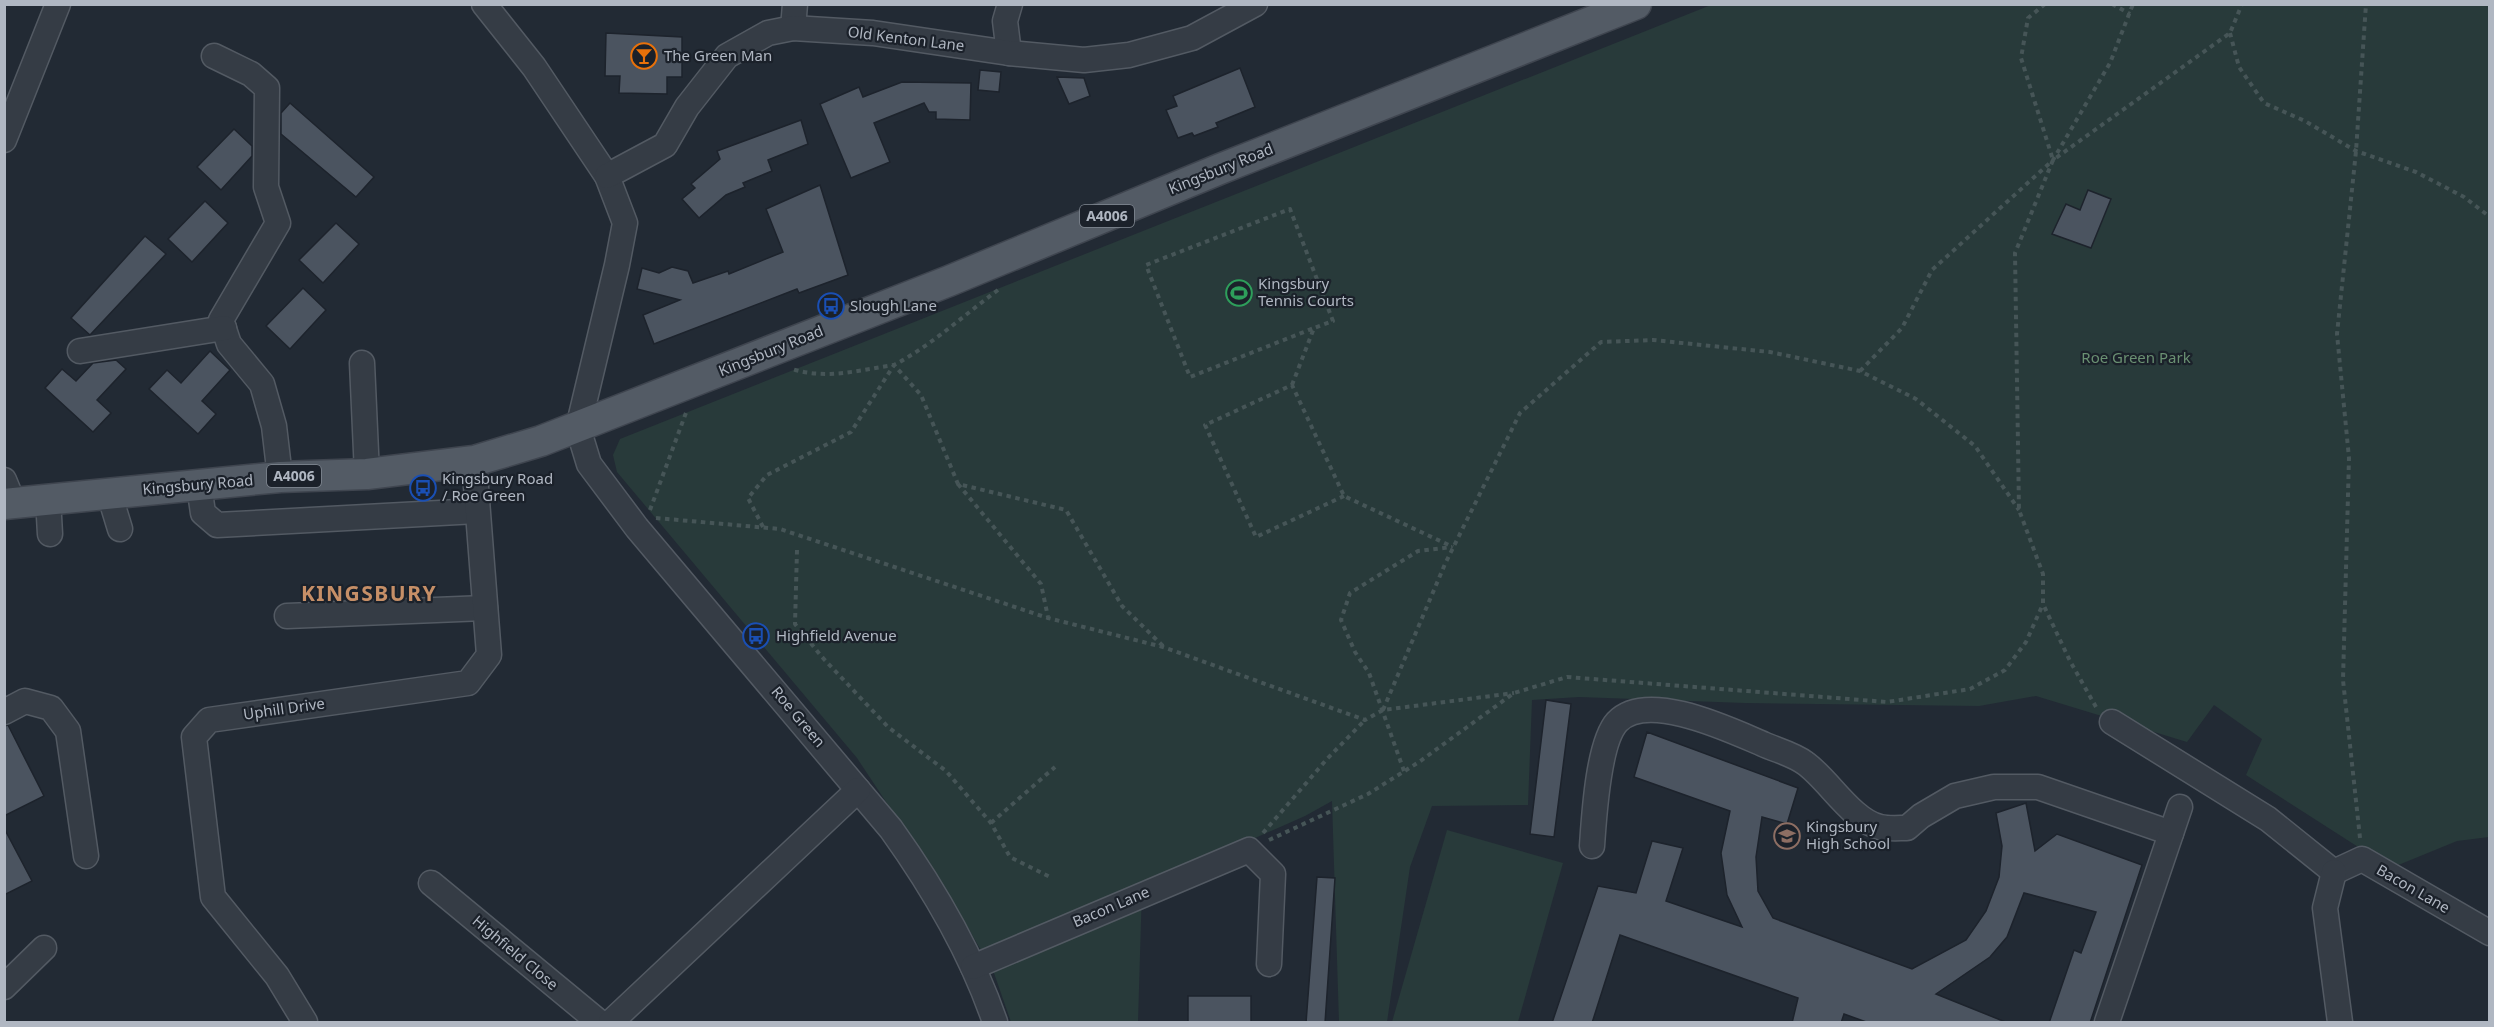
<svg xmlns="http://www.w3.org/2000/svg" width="2494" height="1027" font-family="'Noto Sans',sans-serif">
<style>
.green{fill:#283a3a}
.building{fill:#4b5460;stroke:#1d232c;stroke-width:1.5}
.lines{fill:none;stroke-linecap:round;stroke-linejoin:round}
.minor-casing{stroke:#535a63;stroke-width:27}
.major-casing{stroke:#3f454f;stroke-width:33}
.path{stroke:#465557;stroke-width:4;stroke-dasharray:4.5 4.5;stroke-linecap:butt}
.minor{stroke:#353c45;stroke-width:24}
.major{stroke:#535b65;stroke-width:30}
.labels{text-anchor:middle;stroke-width:4.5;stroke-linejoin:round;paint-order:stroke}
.shield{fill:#1b212a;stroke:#838a94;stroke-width:1.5}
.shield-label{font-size:14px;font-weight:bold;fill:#b0b7c2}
.street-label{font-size:15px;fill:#b0b7c2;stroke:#1b212a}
.poi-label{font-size:15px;fill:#b0b7c2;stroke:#1b212a;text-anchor:start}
.park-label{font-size:15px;fill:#6a9072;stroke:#1b212a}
.district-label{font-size:21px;font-weight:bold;letter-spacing:1.5px;fill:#c68f67;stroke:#1b212a}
</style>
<rect width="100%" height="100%" fill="#222a34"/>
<g class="green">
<polygon points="1711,5 2489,5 2489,837 2457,841 2391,868 2246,775 2262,739 2214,705 2187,742 2036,696 1979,706 1745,703 1579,697 1532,700 1528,805 1432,806 1410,867 1387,1022 1339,1022 1332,801 1305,816 1142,888 1138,1022 1011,1022 994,973 959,912 857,758 617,472 613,455 620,439"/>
<polygon points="1447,830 1563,863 1518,1022 1392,1022"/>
</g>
<g class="building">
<polygon points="606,33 682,37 682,77 667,77 667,94 619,93 620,76 605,76"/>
<polygon points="1240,68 1255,107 1216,123 1218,127 1194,136 1192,133 1178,138 1166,110 1177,106 1173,96"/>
<polygon points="980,70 1001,72 999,92 978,90"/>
<polygon points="1057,77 1084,78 1090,96 1069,104"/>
<polygon points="902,82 971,83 970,120 936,119 936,112 929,112 924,103 874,123 890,162 851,178 820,104 859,87 863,97"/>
<polygon points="290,103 374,177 356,197 281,134 281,113"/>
<polygon points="801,120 808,144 768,160 772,171 743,183 745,187 726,195 699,218 682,199 695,188 691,184 720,159 717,151"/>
<polygon points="234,129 252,146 252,156 221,190 197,167"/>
<polygon points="820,185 848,275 799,293 797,289 654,344 643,315 680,300 637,289 642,268 659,273 672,267 688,271 693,283 728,271 729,274 783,252 766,209"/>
<polygon points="2088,190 2111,199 2091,248 2052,234 2066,204 2080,210"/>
<polygon points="205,201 228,223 192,262 168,239"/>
<polygon points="336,223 359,244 323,283 299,260"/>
<polygon points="145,236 166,254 90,335 71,318"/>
<polygon points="303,288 326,310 290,349 266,326"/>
<polygon points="210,351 230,370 202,401 216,414 198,434 149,389 167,370 181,383"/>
<polygon points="116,360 126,369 97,400 111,413 93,432 45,388 62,369 76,381 93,363"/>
<polygon points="1546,700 1571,704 1554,837 1530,834"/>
<polygon points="8,725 44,796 4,816 4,726"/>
<polygon points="1647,732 1798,788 1787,824 1762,817 1756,857 1758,891 1773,918 1912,969 1966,940 1986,911 1999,877 2002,846 1996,813 2026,803 2035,851 2057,834 2142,865 2090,1023 2049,1023 2074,950 2081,953 2096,912 2024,893 2007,937 1990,957 1936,994 2008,1023 1869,1023 1844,1014 1841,1023 1792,1023 1798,998 1620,935 1592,1023 1552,1023 1598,886 1636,893 1652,841 1683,848 1666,901 1742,927 1727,895 1721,853 1730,811 1634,777"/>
<polygon points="4,828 32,881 4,895"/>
<polygon points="1317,877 1335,878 1325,1023 1306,1023"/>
<rect x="1188" y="996" width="63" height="27"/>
</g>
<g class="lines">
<g class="minor-casing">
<g id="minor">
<path d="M484 4 534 67 607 176 625 223 617 265 578 428 589 464 637 528 891 829C934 889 971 952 995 1022"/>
<polyline points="793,28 795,4"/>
<polyline points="1009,53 1005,21 1010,4"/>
<polyline points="214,56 251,74 267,88 266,187 278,223 221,320 229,344 262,384 274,426 280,477"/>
<polyline points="4,140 58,4"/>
<polyline points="607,176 665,145 687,107 727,56 768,33 793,28 873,33 1009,53 1084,60 1129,55 1192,38 1255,4"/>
<polyline points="80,351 224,328"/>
<polyline points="362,363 367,474"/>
<polyline points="4,480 13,502"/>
<polyline points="199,485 203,513 217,525 477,511"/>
<polyline points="109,493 120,529"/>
<polyline points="48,499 50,534"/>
<polyline points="287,616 485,608"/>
<polyline points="4,712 25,701 51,708 68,731 86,856"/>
<polyline points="2112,722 2268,819 2334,872"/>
<path d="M1592 846C1594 817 1598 743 1617 722 1647 690 1730 730 1763 744 1776 750 1793 754 1805 763 1828 779 1852 821 1880 827 1888 829 1899 828 1907 828L1921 816 1955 796 1994 787H2038L2171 833"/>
<polyline points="2334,872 2362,859 2490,933"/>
<polyline points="2334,872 2325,908 2340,1022"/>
<polyline points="431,883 599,1022"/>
<polyline points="973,967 1249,850 1273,874 1269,964"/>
<polyline points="4,987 44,948"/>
<polyline points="305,1022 277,976 213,897 194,737 209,720 468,683 489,655 474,461"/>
<polyline points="611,1022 858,790"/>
<polyline points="2107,1022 2180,807"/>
</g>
</g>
<g class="major-casing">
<polyline id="major" points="4,504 280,477 367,474 474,461 541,441 949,281 1220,169 1636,4"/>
</g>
<g class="path">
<polyline points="2045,4 2028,18 2021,58 2053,160"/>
<polyline points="2112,4 2130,14"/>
<polyline points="2230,33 2239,67 2264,103 2305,121 2356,151 2416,172 2464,197 2490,217"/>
<path d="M998 290C964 315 932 345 894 365L921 395 958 484 1066 510 1122 606 1163 646"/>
<polyline points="1860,371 1902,328 1932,270 2053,160 2110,63 2133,4"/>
<polyline points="1292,385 1314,328 1333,321 1290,209 1146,265 1190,377 1314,328"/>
<polyline points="958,484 1041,584 1048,617"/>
<polyline points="1344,496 1256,537 1205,425 1292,385 1344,496 1453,547"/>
<polyline points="650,510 687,410"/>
<polyline points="656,518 780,529 1048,618 1163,647 1365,720 1383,710 1514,693"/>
<path d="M763 527 748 498 767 475 851 432 894 365C859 370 827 380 792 369"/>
<polyline points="797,550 795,624 822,657 888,727 946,771 991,823 1010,857 1052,878"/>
<polyline points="2096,707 2070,661 2043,604 2043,574 2019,510 2015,253 2053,160 2230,33 2242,4"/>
<polyline points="1383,710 1445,564 1520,413 1601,342 1653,340 1770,352 1860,371 1916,399 1975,446 2019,510"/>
<polyline points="1404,771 1369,673 1355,652 1341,620 1350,593 1418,551 1452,547"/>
<polyline points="991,823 1055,767"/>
<polyline points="1263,833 1327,759 1365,720"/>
<polyline points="2360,838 2343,680 2349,458 2337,334 2356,151 2366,4"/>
<polyline points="1269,840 1368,794 1419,762 1514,693 1567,677 1887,702 1970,689 2005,670 2026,642 2043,604"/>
</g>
<use href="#minor" class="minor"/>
<use href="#major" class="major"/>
</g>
<defs>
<g id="bar-ring" transform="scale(1.35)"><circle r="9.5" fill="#1b212a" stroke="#e8710a" stroke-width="1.5"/><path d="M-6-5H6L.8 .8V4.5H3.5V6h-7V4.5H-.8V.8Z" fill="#e8710a"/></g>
<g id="stadium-ring" transform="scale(1.35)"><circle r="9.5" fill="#1b212a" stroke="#2e9e5b" stroke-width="1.5"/><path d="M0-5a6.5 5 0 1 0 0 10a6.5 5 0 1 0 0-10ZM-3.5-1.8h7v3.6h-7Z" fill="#2e9e5b"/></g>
<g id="bus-ring" transform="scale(1.35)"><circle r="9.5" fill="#1b212a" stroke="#1a4fb4" stroke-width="1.5"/><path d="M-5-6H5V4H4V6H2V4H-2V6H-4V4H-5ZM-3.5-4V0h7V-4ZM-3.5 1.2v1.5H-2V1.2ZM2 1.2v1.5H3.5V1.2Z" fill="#1a4fb4"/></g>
<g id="school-ring" transform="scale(1.35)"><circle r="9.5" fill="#1b212a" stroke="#8d6e63" stroke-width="1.5"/><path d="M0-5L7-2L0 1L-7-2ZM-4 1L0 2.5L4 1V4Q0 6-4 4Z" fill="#8d6e63"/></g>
</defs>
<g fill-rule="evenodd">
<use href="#bar-ring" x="644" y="56"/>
<use href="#stadium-ring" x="1239" y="293"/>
<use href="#bus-ring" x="831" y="306"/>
<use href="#bus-ring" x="423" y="488"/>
<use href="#bus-ring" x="756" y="636"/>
<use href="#school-ring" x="1787" y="836"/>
</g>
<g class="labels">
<g class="shield">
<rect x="1080" y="205" width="54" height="22" rx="4.5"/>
<rect x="267" y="465" width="54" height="22" rx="4.5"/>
</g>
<g class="shield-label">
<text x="1107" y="221">A4006</text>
<text x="294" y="481">A4006</text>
</g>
<g class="street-label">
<text transform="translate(906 39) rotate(7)" y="5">Old Kenton Lane</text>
<text transform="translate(1221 169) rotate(-22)" y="5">Kingsbury Road</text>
<text transform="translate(771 351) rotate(-22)" y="5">Kingsbury Road</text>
<text transform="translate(198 485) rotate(-5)" y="5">Kingsbury Road</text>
<text transform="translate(284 709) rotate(-8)" y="5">Uphill Drive</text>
<text transform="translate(798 717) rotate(50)" y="5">Roe Green</text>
<text transform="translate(2413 889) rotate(30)" y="5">Bacon Lane</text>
<text transform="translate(1111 907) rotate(-23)" y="5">Bacon Lane</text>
<text transform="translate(515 953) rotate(40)" y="5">Highfield Close</text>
</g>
<g class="poi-label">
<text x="664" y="61">The Green Man</text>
<text x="1258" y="289">Kingsbury<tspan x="1258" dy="17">Tennis Courts</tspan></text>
<text x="850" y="311">Slough Lane</text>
<text x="442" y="484">Kingsbury Road<tspan x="442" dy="17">/ Roe Green</tspan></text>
<text x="776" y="641">Highfield Avenue</text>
<text x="1806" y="832">Kingsbury<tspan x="1806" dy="17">High School</tspan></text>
</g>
<g class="park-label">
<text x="2136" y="363">Roe Green Park</text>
</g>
<g class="district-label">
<text x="369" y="601">KINGSBURY</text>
</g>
</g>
<rect width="2494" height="1027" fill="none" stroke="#b0b7c2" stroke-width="12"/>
</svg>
